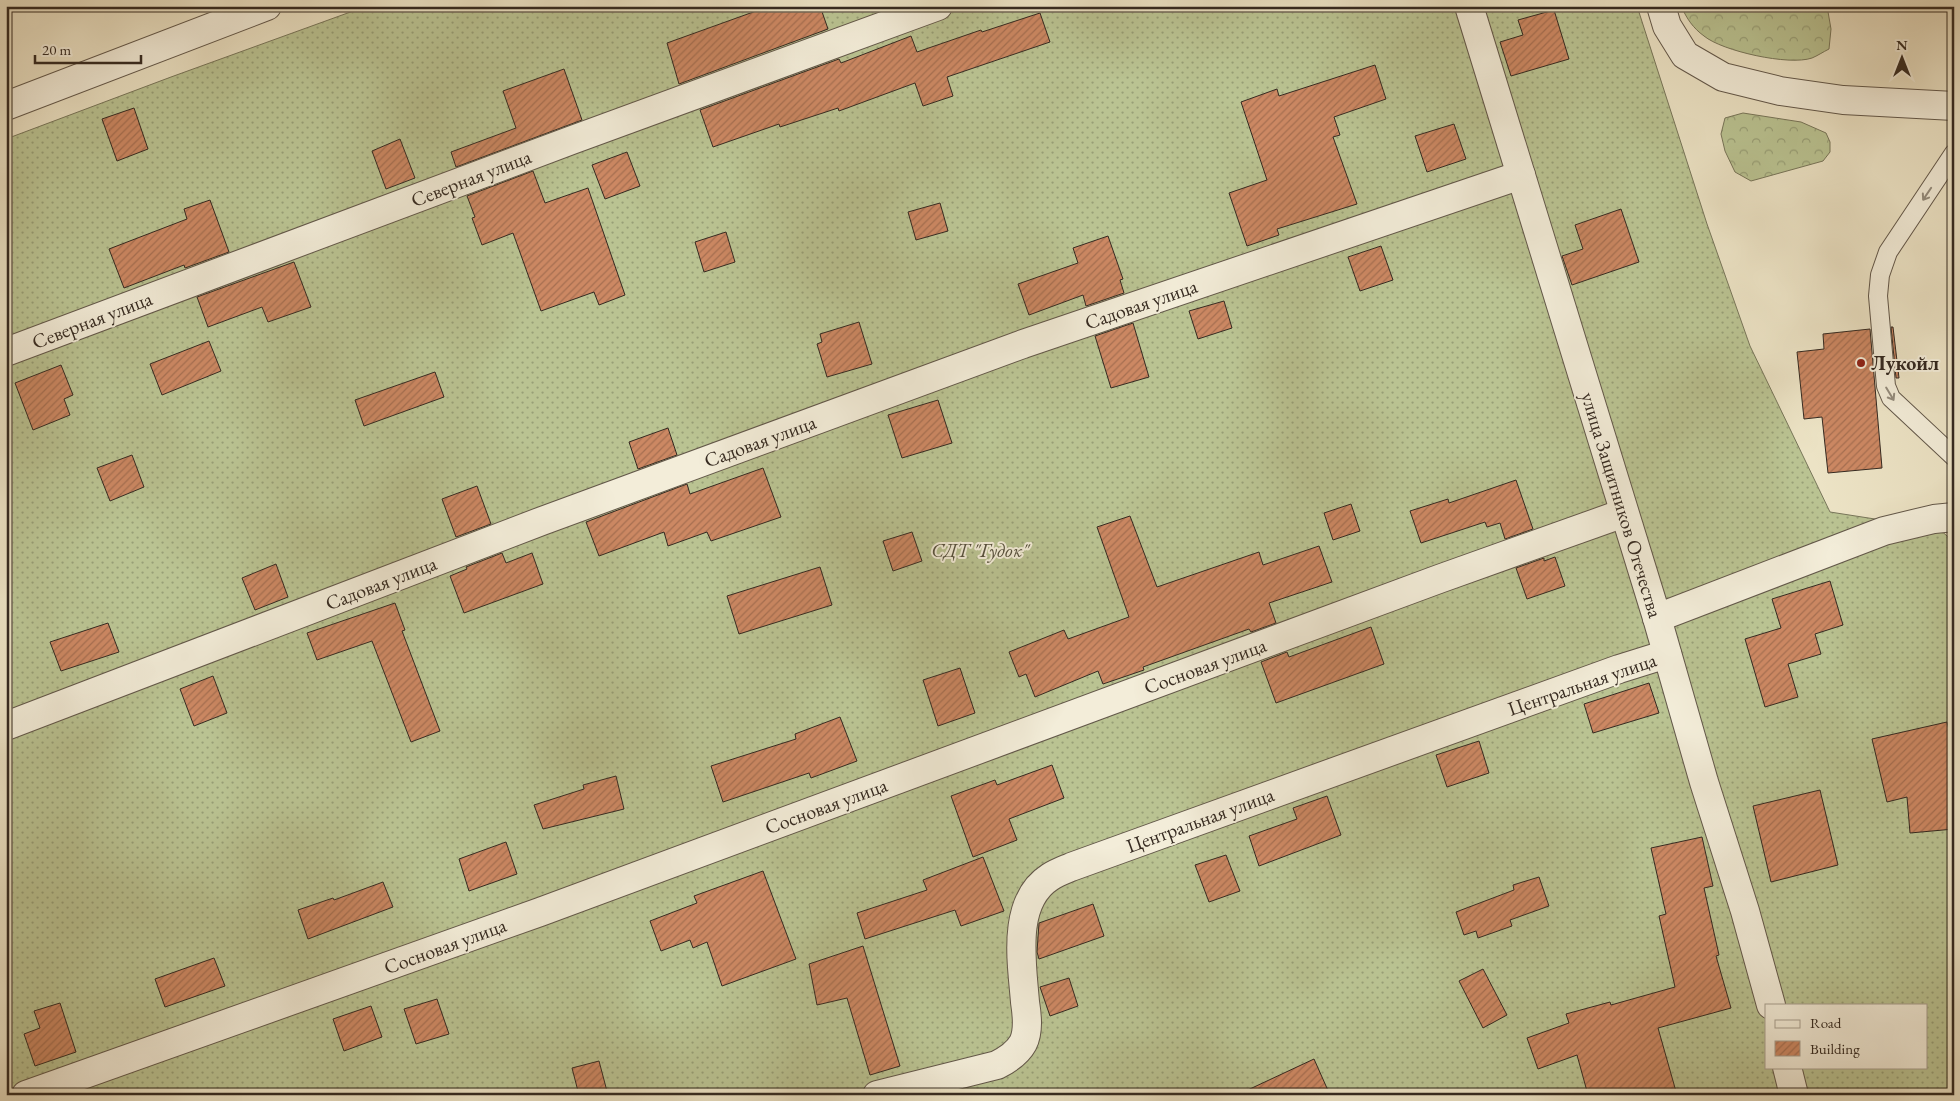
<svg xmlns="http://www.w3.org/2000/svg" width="1960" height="1101" font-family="'EB Garamond',serif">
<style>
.grass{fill:url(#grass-dots);stroke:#78765a;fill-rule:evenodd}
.forest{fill:url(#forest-crowns);stroke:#78765a}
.building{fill:url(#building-hatch);stroke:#352a21}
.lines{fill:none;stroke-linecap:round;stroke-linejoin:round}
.lane-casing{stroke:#63584a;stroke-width:20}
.street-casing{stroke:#63584a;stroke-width:30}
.lane{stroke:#f3edd9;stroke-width:18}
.street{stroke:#f3edd9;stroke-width:28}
.oneway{stroke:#948c7d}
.poi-dot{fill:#8f2418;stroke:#f3edd9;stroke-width:2}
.labels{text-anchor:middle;stroke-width:4;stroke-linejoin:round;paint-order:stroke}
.street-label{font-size:20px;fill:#352a21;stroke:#f3edd9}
.poi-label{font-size:20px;font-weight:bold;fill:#352a21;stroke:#f3edd9;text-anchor:start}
.park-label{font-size:20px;font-style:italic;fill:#56503d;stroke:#f3edd9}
</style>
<defs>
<pattern id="grass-dots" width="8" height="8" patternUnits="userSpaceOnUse" patternTransform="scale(1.25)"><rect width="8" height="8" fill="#bac392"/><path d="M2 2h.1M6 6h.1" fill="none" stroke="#989f77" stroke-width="1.8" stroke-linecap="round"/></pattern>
<pattern id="forest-crowns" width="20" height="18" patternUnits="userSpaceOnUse" patternTransform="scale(1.25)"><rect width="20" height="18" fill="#bac392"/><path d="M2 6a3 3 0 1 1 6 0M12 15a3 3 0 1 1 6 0" fill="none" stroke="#989f77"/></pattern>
<pattern id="building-hatch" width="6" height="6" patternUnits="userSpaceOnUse" patternTransform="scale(1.25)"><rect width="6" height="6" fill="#cc8863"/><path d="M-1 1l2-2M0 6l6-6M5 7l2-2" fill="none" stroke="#a66f51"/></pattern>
</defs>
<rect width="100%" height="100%" fill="#ece3c5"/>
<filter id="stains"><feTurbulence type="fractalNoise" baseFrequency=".004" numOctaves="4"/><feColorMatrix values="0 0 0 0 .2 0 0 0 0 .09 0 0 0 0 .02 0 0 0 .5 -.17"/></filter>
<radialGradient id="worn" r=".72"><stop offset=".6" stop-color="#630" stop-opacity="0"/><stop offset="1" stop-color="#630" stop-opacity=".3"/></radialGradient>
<path class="grass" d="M367 6H1637L1707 224 1750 346 1830 512 1939 529 1954 542V1095H6V139L171 77ZM1766 1005H1926V1067H1766Z"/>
<g class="forest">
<path d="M1681 6H1827L1831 29 1829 49C1823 52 1817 56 1812 58 1789 66 1722 51 1704 36 1693 28 1687 19 1681 6Z"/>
<polygon points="1743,113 1801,122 1826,133 1830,142 1830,152 1823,161 1751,181 1735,172 1725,151 1721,134 1725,118"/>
</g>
<g class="building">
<polygon points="770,6 820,6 828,29 679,84 667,43"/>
<polygon points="1554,10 1569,59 1511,76 1500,42 1523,35 1518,20"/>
<polygon points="1040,13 1050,42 947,77 953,96 923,106 915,83 839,111 838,108 780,127 779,124 713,147 700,110 839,59 841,63 911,36 917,52 981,30 982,32"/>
<polygon points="1375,65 1386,99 1334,117 1340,135 1333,137 1357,204 1277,229 1279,235 1247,246 1229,193 1267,180 1241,102 1277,89 1279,96"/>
<polygon points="564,69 582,120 456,167 451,152 516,128 503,91"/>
<polygon points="134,108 148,149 117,161 102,119"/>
<polygon points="1454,124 1466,159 1427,172 1415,136"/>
<polygon points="400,139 415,178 386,189 372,151"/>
<polygon points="627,152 640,186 605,199 592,165"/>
<polygon points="533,171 545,203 588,188 625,295 599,305 594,292 541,311 513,233 482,245 472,218 475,217 467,196"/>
<polygon points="210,200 229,252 185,268 184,265 124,288 109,249 187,219 184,209"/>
<polygon points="940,203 948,231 916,240 908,212"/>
<polygon points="1621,209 1639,262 1572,285 1562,256 1583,249 1575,225"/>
<polygon points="726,232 735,262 704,272 695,242"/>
<polygon points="1108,236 1123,279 1120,280 1124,293 1086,306 1083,295 1029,315 1018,284 1078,263 1073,248"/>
<polygon points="1381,246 1393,280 1360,291 1348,257"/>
<polygon points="294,262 311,307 268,322 262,307 208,327 197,297"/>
<polygon points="1224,301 1232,328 1198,339 1189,311"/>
<polygon points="859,322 872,364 827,377 817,344 822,342 820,334"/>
<polygon points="1133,323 1149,377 1111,388 1095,336"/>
<polygon points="1891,327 1893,327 1899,378 1896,378"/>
<polygon points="1870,329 1882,468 1828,473 1822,417 1804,419 1797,352 1824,349 1823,334"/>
<polygon points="209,341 221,371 162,395 150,364"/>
<polygon points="61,365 73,395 64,399 70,415 33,430 15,383"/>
<polygon points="435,372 444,397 364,426 355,400"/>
<polygon points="938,400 952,443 902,458 888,415"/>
<polygon points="668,428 677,455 638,469 629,442"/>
<polygon points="132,455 144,487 110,501 97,468"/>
<polygon points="763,468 781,517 711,541 707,532 668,546 664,532 599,556 586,522 687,484 690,494"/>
<polygon points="1516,480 1533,529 1505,539 1500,523 1487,527 1485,522 1421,543 1410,511 1448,499 1449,503"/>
<polygon points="477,486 491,524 456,537 442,499"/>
<polygon points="1351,504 1360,531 1333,540 1324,513"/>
<polygon points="1130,516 1157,587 1259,552 1263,565 1319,546 1332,582 1269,603 1276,623 1251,632 1249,629 1143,667 1144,670 1103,684 1098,671 1035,697 1026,674 1019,677 1009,652 1064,630 1068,639 1129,617 1097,527"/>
<polygon points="912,532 922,561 893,571 883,541"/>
<polygon points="502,553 506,563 532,553 543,584 464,613 450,576 467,569 466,567"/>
<polygon points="1555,557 1565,586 1527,599 1516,568 1544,558 1544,561"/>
<polygon points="276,564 288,597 255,610 242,578"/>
<polygon points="820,567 832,605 739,634 727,596"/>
<polygon points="1830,581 1843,625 1815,634 1821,654 1788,664 1798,697 1765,707 1745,639 1781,628 1772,599"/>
<polygon points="395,603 405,630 402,631 440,731 411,742 372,641 317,660 307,633"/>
<polygon points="108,623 119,652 61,671 50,642"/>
<polygon points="1371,627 1384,664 1276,703 1261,662 1287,652 1289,657"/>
<polygon points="960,668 975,713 938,726 923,680"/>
<polygon points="213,676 227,713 194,726 180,689"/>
<polygon points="1649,683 1659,713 1593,733 1584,704"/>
<polygon points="840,717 857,761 811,778 809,773 723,802 711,766 796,739 795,734"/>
<polygon points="1947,722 1954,751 1954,829 1910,833 1907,797 1887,802 1872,739"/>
<polygon points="1479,741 1489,773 1447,787 1436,755"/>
<polygon points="1052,765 1064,798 1009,819 1017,840 973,857 951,796 995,780 997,785"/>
<polygon points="616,776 624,809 543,829 534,805 584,789 583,785"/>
<polygon points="1820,790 1838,865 1771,882 1753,806"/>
<polygon points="1327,796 1341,835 1259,866 1249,836 1297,819 1293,808"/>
<polygon points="1702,837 1713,886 1704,888 1719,955 1716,956 1731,1008 1658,1028 1677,1095 1588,1095 1577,1055 1538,1069 1527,1038 1569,1023 1566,1014 1610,1002 1611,1005 1675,987 1659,916 1666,914 1651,848"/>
<polygon points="506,842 517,874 469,891 459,859"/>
<polygon points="1226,855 1240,891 1209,902 1195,865"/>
<polygon points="983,857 1004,911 961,926 955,910 865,939 857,913 927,890 923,880"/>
<polygon points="763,871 796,959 722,986 707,942 693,948 690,940 661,951 650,921 697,903 694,896"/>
<polygon points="1539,877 1549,906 1510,920 1512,926 1478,938 1476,931 1464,935 1456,912 1514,890 1513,885"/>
<polygon points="383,882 393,907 308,939 298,910 333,898 334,900"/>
<polygon points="1093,904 1104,936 1039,959 1037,952 1039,923"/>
<polygon points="863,946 900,1066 870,1075 847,998 817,1005 809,964"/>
<polygon points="214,958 225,986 165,1007 155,979"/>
<polygon points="1483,969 1507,1015 1483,1028 1459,981"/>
<polygon points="1069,978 1078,1006 1050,1016 1040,987"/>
<polygon points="437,999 449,1034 416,1044 404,1009"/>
<polygon points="60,1003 76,1052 35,1066 24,1034 40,1028 34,1011"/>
<polygon points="371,1006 382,1037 344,1051 333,1019"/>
<polygon points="1314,1059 1330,1095 1237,1095"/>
<polygon points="599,1061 608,1095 579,1095 572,1068"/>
</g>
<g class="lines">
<g class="lane-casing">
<polyline id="lane" points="1954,153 1888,252 1880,275 1878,296 1886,386 1891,398 1954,457"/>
</g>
<g class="street-casing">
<g id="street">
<polyline points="1469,6 1657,618 1704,782 1745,911 1771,1005"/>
<polyline points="1661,6 1667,26 1685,55 1723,77 1780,91 1843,100 1954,106"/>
<polyline points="6,106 267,6"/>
<polyline points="6,352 572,140 938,6"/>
<polyline points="1657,618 1884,531 1934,519 1954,517"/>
<polyline points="6,726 542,521 1023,344 1521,175"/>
<polyline points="1787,1067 1794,1095"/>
<polyline points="26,1095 540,912 1439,579 1624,513"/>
<path d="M877 1095 997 1065C1007 1060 1017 1054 1023 1043 1029 1031 1027 1015 1025 1002 1022 963 1011 902 1050 877 1056 873 1064 870 1071 867L1619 669 1667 654"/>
</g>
</g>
<use href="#lane" class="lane"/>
<use href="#street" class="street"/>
</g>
<defs><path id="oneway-shaft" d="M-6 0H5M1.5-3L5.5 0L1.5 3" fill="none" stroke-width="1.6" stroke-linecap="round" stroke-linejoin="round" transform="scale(1.25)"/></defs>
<g class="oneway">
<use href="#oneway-shaft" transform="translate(1927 194) rotate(124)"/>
<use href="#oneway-shaft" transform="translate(1890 394) rotate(59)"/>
</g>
<circle class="poi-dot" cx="1861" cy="363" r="5"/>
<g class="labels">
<g class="street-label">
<text transform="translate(471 178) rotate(-21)" y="7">Северная улица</text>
<text transform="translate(1141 304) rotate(-19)" y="7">Садовая улица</text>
<text transform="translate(92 320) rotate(-21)" y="7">Северная улица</text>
<text transform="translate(760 441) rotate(-20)" y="7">Садовая улица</text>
<text transform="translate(1622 505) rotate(73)" y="7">улица Защитников Отечества</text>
<text transform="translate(381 583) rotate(-21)" y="7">Садовая улица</text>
<text transform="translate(1205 666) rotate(-20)" y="7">Сосновая улица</text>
<text transform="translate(1582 684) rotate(-19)" y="7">Центральная улица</text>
<text transform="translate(826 806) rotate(-20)" y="7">Сосновая улица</text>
<text transform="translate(1200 820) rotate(-20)" y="7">Центральная улица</text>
<text transform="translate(445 946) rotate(-20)" y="7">Сосновая улица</text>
</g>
<g class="poi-label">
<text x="1871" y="370">Лукойл</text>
</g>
<g class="park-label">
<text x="980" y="557">СДТ "Гудок"</text>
</g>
</g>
<rect width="1960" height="1101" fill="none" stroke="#ece3c5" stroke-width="25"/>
<rect x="8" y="8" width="1945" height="1086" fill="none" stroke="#352a21" stroke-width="2.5"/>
<rect x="12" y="12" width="1935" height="1076" fill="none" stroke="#352a21"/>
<rect x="1765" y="1004" width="162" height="65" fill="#f3edd9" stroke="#a79f8f"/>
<rect x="1775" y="1020" width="25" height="8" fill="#f3edd9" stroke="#a79f8f"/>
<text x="1810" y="1028" font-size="15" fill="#352a21">Road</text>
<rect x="1775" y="1041" width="25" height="15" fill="url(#building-hatch)" stroke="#a79f8f"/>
<text x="1810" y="1054" font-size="15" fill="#352a21">Building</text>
<g transform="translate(1902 58)" stroke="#f3edd9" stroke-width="4" paint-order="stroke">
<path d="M0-4L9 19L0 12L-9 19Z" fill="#352a21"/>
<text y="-8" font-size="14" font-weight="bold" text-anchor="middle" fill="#352a21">N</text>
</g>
<path d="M35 55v8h106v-8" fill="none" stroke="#352a21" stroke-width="2.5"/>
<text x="42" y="55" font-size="15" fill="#352a21" stroke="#f3edd9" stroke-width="4" paint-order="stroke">20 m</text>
<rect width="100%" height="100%" filter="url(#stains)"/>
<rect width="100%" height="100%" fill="url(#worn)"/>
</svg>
